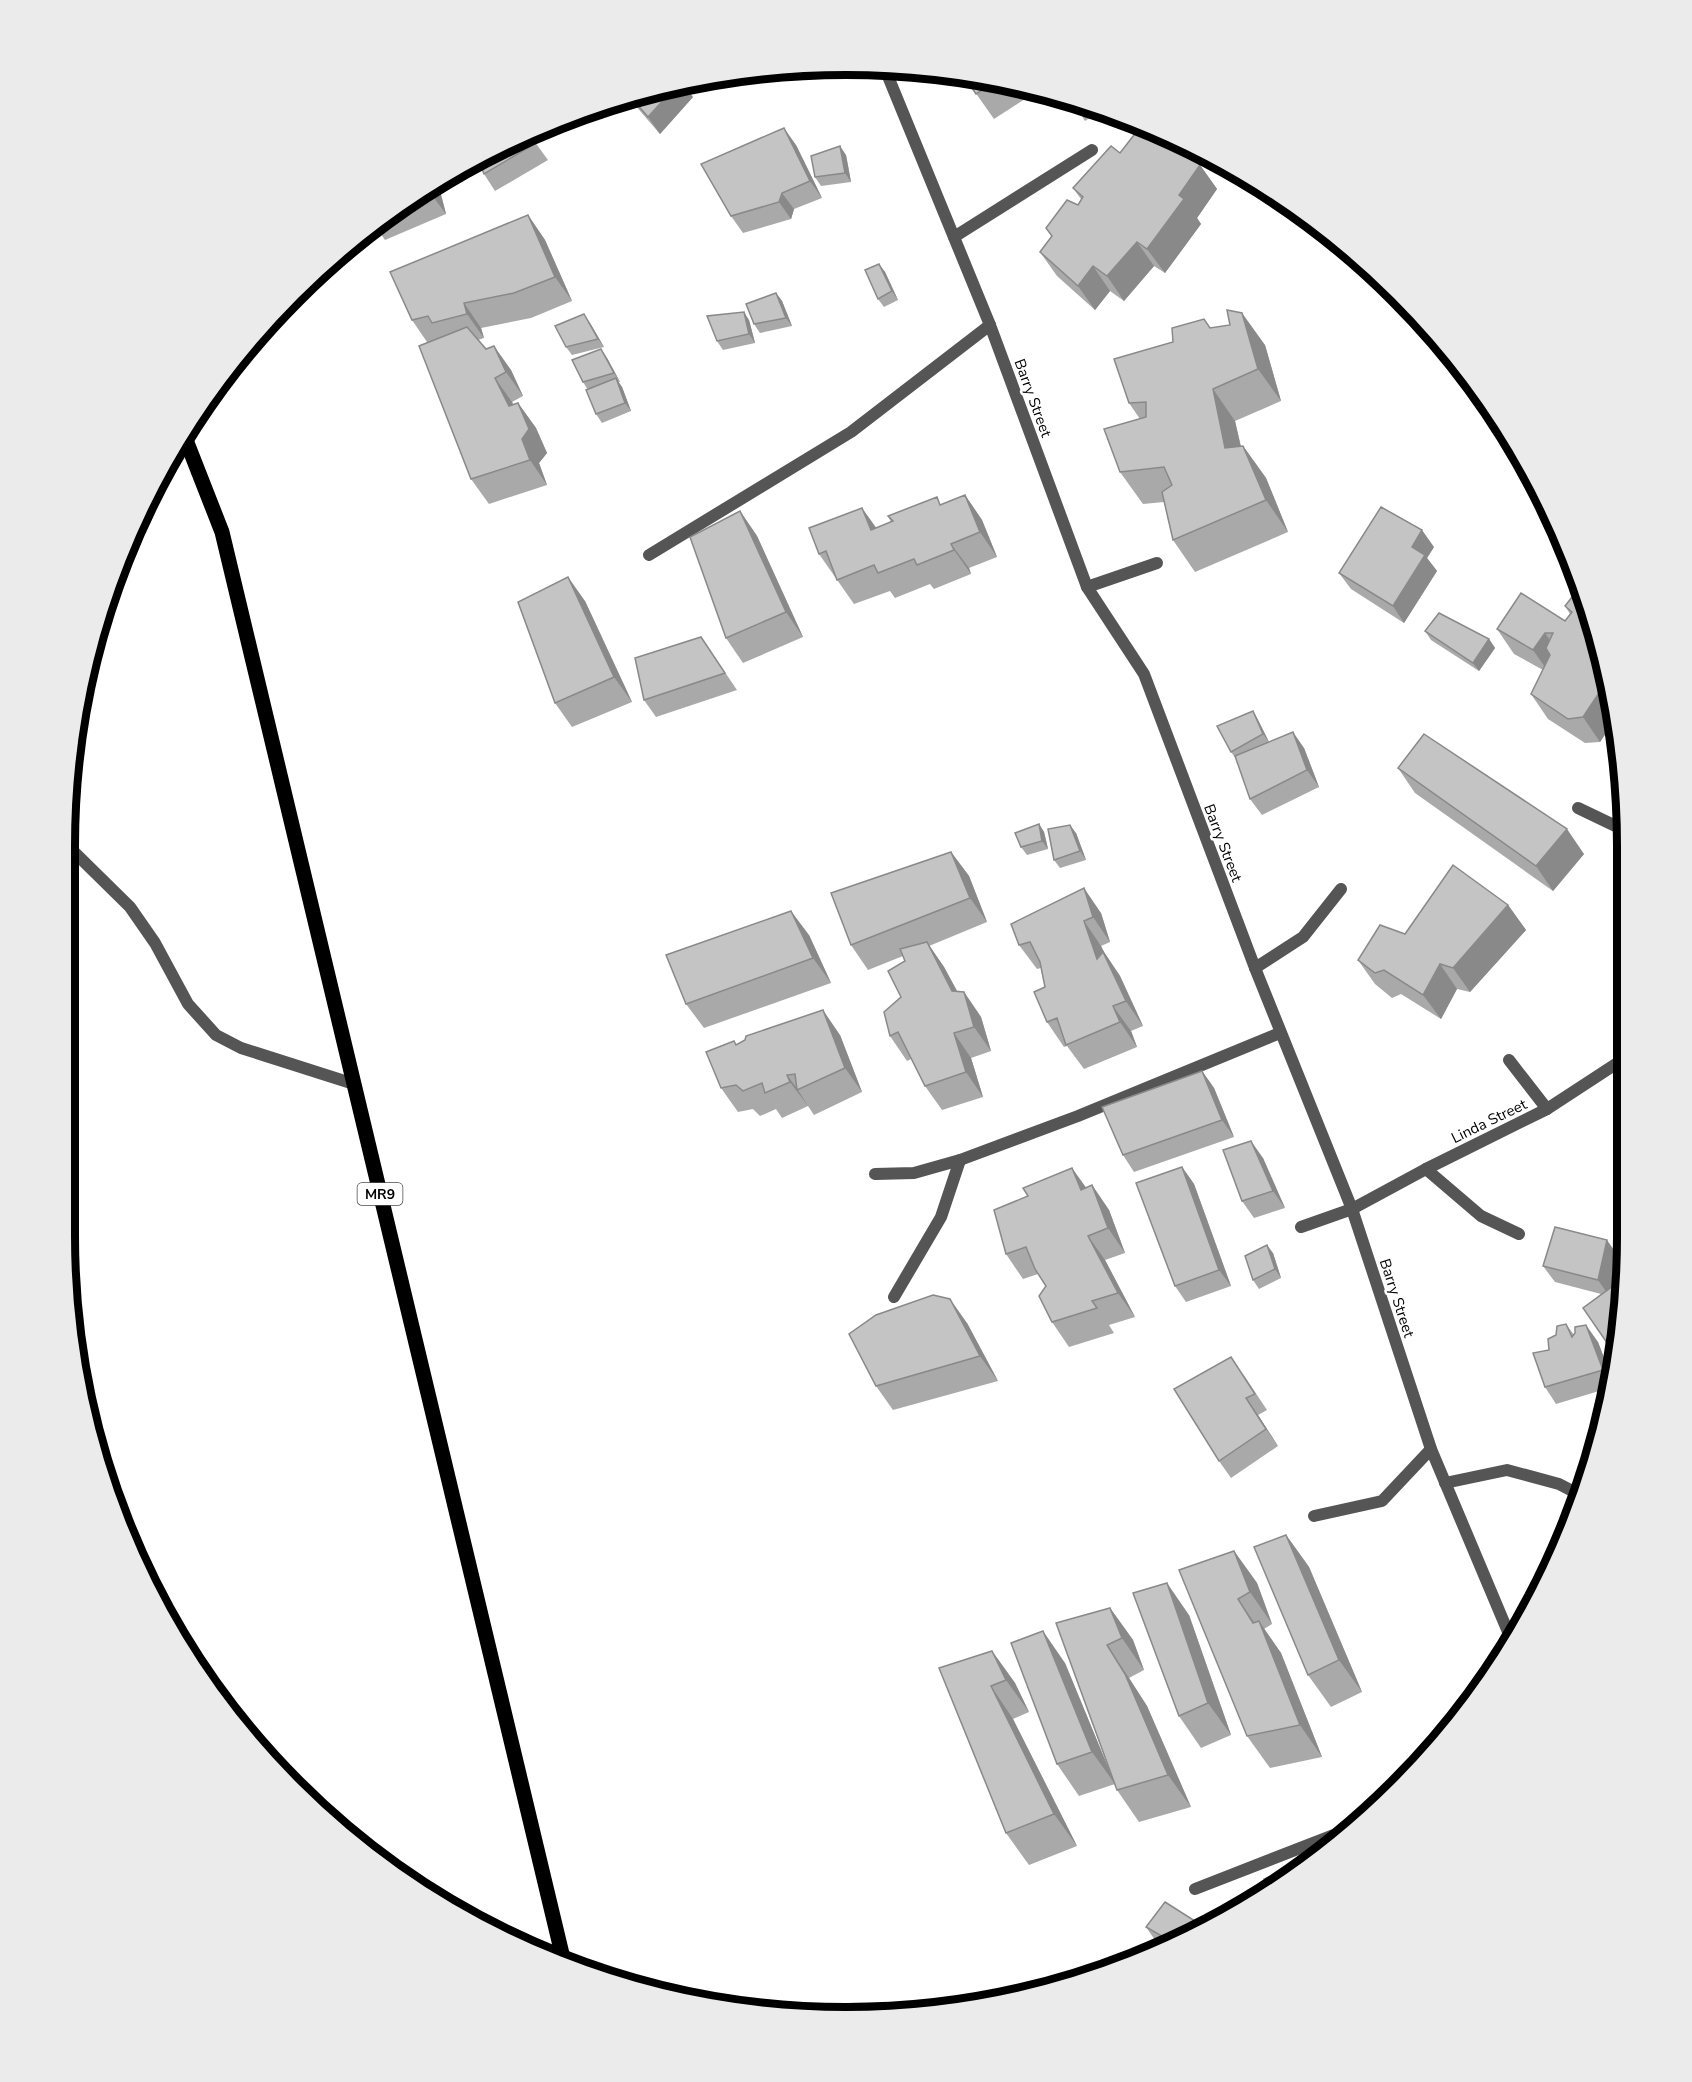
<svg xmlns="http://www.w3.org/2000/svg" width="1692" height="2082" font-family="'Nunito Sans',sans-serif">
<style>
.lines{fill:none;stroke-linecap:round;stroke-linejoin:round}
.minor{stroke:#555;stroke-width:12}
.primary{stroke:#000;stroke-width:15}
.wall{fill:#a9a9a9}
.shaded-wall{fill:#898989}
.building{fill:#c4c4c4;stroke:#898989;stroke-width:1.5}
.labels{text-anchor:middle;stroke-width:5;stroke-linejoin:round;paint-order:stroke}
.shield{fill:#fff;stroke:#4c4c4c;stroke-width:1.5}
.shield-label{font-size:14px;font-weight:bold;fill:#000}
.street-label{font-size:15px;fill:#000;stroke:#fff}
.rim{fill:none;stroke:#000;stroke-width:8}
</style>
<rect width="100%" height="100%" fill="#fff"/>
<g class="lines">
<g class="minor">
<polyline points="885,69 990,325 1087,587 1144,674 1255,968 1352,1209 1431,1449 1511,1639"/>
<polyline points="954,237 1092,150"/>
<polyline points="649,555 851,432 990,325"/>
<polyline points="1087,587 1157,563"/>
<polyline points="1578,808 1626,831"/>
<polyline points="66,844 130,907 155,943 188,1004 216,1035 241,1048 354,1084"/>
<polyline points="1255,968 1303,937 1341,889"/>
<polyline points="1509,1060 1547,1109"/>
<polyline points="1426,1169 1481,1216 1519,1234"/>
<polyline points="875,1174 914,1173 960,1160 1078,1116 1280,1033"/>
<polyline points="1301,1227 1352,1209 1426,1169 1547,1109 1622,1060 1626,1046"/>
<polyline points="894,1297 941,1217 960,1160"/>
<polyline points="1445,1483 1507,1470 1559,1484 1580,1495"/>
<polyline points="1314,1516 1382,1501 1431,1449"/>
<polyline points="1195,1889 1349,1829"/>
</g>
<polyline class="primary" points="184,435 222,532 563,1958"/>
</g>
<g class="wall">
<polygon points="963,75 1036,92 994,119"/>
<polygon points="643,91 693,97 660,134 628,97"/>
<polygon points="1072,100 1097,106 1103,109 1085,121"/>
<polygon points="529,134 548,160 495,191 484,174"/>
<polygon points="796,145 822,198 794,209 791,219 743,233 731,216"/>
<polygon points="1120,153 1200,165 1217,189 1197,218 1201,224 1165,273 1154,266 1124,301 1110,291 1095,310 1057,276 1040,252 1052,236 1046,228 1078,205 1081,199 1073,188"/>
<polygon points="846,155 851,182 821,186 815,177"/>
<polygon points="437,184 439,187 446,214 385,240 374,224"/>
<polygon points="528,215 545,240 572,301 531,318 481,328 484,338 478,340 486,349 511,370 523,396 512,402 513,405 518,403 536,428 547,453 539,463 547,485 489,504 471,479 427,342 412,320"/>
<polygon points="879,264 885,272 898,300 884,307 878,299"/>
<polygon points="776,293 782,301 792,326 760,333 754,324"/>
<polygon points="749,320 755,343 723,350 717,341"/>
<polygon points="590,323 604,347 572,355 566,347"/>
<polygon points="1210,328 1265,345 1281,401 1235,421 1241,446 1243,446 1266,478 1288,532 1195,572 1173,540 1164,502 1143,504 1120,472 1140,419 1129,403"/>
<polygon points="601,349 607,358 620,382 618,382 622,387 631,411 602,423 596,414 588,390 583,382"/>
<polygon points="965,495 982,520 997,557 969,568 971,574 934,589 930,584 895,598 890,591 854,604 819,554 891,522 888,516 942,504"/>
<polygon points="740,511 757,536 803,637 743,663 726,638"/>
<polygon points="1434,547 1427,558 1437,571 1404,623 1351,589 1339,573"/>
<polygon points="1580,587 1601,643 1614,721 1600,742 1585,743 1548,719 1531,694 1543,670 1514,654 1497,629 1565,621 1570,614 1565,606"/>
<polygon points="585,601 632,702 572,727 555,703"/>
<polygon points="1425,631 1489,639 1495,648 1479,671 1431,640"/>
<polygon points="701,637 737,690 656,717 644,700"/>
<polygon points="1253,711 1258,720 1269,742 1304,748 1319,787 1262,815 1250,799 1236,759 1231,752"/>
<polygon points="1398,768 1584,854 1553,891 1415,793"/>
<polygon points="1039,824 1044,832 1048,849 1027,855 1021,847"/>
<polygon points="1076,833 1086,860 1060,868 1054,860"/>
<polygon points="951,852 969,876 987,922 929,946 944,967 957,991 964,992 981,1017 991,1051 971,1058 983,1097 942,1110 925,1086 911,1059 907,1061 890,1036 901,997 905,961 903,956 868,970 851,945"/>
<polygon points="1508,905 1526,930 1470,992 1457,989 1441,1019 1401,994 1392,998 1375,984 1358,960 1405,934"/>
<polygon points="1101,913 1110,942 1101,946 1104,952 1120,976 1143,1026 1131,1031 1137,1047 1084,1069 1067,1046 1064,1047 1047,1022 1045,987 1041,968 1037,969 1019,945"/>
<polygon points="809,935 831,983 704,1028 686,1004"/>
<polygon points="840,1035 862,1092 814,1115 806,1103 808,1106 782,1118 776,1109 760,1116 753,1109 738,1112 721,1088 737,1044"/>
<polygon points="1202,1071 1214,1088 1234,1137 1134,1172 1123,1155"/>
<polygon points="1263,1158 1285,1208 1254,1218 1242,1201"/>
<polygon points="1182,1167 1194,1184 1231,1286 1186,1302 1175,1286"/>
<polygon points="1092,1185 1109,1210 1125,1253 1105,1260 1135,1317 1109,1325 1114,1333 1069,1347 1052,1322 1046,1286 1038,1274 1023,1279 1006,1254 1086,1188"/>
<polygon points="1273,1253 1281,1278 1259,1289 1253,1280"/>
<polygon points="1618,1256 1612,1286 1626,1287 1615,1354 1583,1308 1601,1294 1555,1282 1543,1266"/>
<polygon points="967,1323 998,1381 893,1410 876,1386"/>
<polygon points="1566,1324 1574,1335 1598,1342 1611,1376 1609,1388 1556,1404 1545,1387 1549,1350 1556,1335"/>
<polygon points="1243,1374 1267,1410 1258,1415 1278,1446 1231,1478 1219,1461"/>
<polygon points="1286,1535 1309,1567 1362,1692 1331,1707 1308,1675"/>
<polygon points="1234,1551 1257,1583 1272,1624 1264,1629 1281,1653 1322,1757 1270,1768 1247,1736"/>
<polygon points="1110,1608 1133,1640 1144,1670 1129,1678 1147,1706 1191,1807 1139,1822 1117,1790 1056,1623"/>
<polygon points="1189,1615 1231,1735 1201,1748 1179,1716"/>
<polygon points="992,1651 1015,1683 1029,1712 1013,1719 1077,1846 1029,1865 1006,1833 939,1668"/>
<polygon points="1065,1663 1115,1784 1079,1796 1057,1764"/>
<polygon points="1146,1927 1192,1937 1164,1947 1157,1943"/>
</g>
<g class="shaded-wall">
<polygon points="684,85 693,97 660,134 648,117 676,86"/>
<polygon points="784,128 796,145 822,198 810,181"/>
<polygon points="840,146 846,155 851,182 845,173"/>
<polygon points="1200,165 1217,189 1197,218 1201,224 1165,273 1147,249 1179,195"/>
<polygon points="437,184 439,187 446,214 434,198 431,188"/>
<polygon points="782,193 794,209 791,219 779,202"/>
<polygon points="528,215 545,240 572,301 555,277"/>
<polygon points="1137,242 1154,266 1124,301 1107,276"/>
<polygon points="879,264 885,272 898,300 892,291"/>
<polygon points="1093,266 1110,291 1095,310 1078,286"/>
<polygon points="776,293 782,301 792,326 786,318"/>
<polygon points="464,303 481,328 484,338 467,314"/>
<polygon points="744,312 749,320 755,343 749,334"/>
<polygon points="1242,313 1265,345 1281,401 1258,369"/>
<polygon points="584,314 590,323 604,347 598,339"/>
<polygon points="494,346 511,370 523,396 506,372"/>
<polygon points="601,349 607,358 620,382 614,373"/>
<polygon points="495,378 512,402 527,430 509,406"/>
<polygon points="616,378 622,387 631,411 625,403"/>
<polygon points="1213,389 1235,421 1248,480 1225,448"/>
<polygon points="518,403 536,428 547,453 539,463 547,485 530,460 522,439"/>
<polygon points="1243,446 1266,478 1288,532 1266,500"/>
<polygon points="965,495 982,520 997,557 980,532"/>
<polygon points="862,508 880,533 871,530"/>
<polygon points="740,511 757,536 803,637 786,612"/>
<polygon points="1422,530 1434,547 1427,558 1437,571 1404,623 1393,606 1412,547"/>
<polygon points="951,544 969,568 971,574 954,550"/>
<polygon points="568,577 585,601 632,702 614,677"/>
<polygon points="1545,633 1562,658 1550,674 1533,650"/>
<polygon points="1489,639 1495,648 1479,671 1473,663"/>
<polygon points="1606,674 1614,721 1600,742 1583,717"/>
<polygon points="1253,711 1258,720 1269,742 1263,734"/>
<polygon points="1293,732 1304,748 1319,787 1307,770"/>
<polygon points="1039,824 1044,832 1048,849 1042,841"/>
<polygon points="1070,825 1076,833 1086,860 1080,851"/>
<polygon points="1567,829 1584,854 1553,891 1536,866"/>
<polygon points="951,852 969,876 987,922 970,898"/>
<polygon points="1084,888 1101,913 1110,942 1093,917"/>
<polygon points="1508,905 1526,930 1470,992 1453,968"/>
<polygon points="791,911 809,935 831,983 813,958"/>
<polygon points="1084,921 1101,946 1104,952 1120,976 1143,1026 1097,959"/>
<polygon points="927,942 944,967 970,1015 952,991"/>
<polygon points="1440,964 1457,989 1441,1019 1423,995"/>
<polygon points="964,992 981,1017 991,1051 974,1027"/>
<polygon points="1113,1006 1131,1031 1137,1047 1120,1022"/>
<polygon points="823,1010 840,1035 862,1092 845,1068"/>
<polygon points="954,1033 971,1058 983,1097 966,1072"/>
<polygon points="1202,1071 1214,1088 1234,1137 1222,1120"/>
<polygon points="787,1075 798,1090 808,1106 790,1082"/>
<polygon points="1251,1141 1263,1158 1285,1208 1273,1191"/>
<polygon points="1182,1167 1194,1184 1231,1286 1219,1270"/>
<polygon points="1072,1168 1090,1193 1081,1190"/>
<polygon points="1092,1185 1109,1210 1125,1253 1108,1228"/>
<polygon points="1088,1236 1105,1260 1135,1317 1118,1293"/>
<polygon points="1607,1240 1618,1256 1610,1297 1598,1280"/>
<polygon points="1267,1245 1273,1253 1281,1278 1275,1269"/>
<polygon points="950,1299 967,1323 998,1381 980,1356"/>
<polygon points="1586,1325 1598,1342 1611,1376 1611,1380 1603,1370"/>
<polygon points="1246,1398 1258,1415 1278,1446 1266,1429"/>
<polygon points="1286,1535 1309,1567 1362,1692 1339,1660"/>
<polygon points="1234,1551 1257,1583 1272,1624 1250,1592"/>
<polygon points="1167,1583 1189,1615 1231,1735 1208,1703"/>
<polygon points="1238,1599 1260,1631 1259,1621 1281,1653 1322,1757 1300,1725 1253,1623"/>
<polygon points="1110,1608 1133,1640 1144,1670 1122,1638"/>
<polygon points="1043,1631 1065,1663 1115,1784 1092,1752"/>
<polygon points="1107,1645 1129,1678 1147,1706 1191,1807 1168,1775"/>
<polygon points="992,1651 1015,1683 1029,1712 1006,1680"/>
<polygon points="991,1686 1013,1719 1077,1846 1054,1814"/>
</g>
<g class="building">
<polygon points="963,75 995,82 976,94"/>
<polygon points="676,86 648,117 630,96 643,91"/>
<polygon points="1072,100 1091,105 1079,113"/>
<polygon points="1141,126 1145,128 1200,165 1179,195 1184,199 1147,249 1137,242 1107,276 1093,266 1078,286 1040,252 1052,236 1046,228 1067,200 1078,205 1083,197 1073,188 1111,146 1120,153"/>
<polygon points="784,128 810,181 782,193 779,202 731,216 701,164"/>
<polygon points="529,134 536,143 484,174 478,159 500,145"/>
<polygon points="840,146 845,173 815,177 811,156"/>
<polygon points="431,188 434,198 379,220"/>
<polygon points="528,215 555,277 514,293 464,303 467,314 432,323 428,316 412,320 390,272"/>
<polygon points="879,264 892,291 878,299 865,270"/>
<polygon points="776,293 786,318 754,324 746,304"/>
<polygon points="1227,310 1242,313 1258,369 1213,389 1225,448 1243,446 1266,500 1173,540 1162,492 1172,485 1164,467 1120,472 1104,429 1146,417 1146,402 1129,403 1114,359 1173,342 1172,328 1204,319 1210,328 1230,325"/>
<polygon points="744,312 749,334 717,341 707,316"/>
<polygon points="584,314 598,339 566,347 555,326"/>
<polygon points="467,327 486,349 494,346 506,372 495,378 509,406 518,403 529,429 522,439 530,460 471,479 419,346"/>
<polygon points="601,349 614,373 583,382 572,360"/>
<polygon points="616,378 625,403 596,414 586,390"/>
<polygon points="965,495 980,532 951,544 954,550 917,565 914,559 878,573 874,565 837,580 826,551 819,554 809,528 862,508 871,530 893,521 888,516 937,497 940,505"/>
<polygon points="1381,507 1422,530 1412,547 1425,555 1393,606 1339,573"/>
<polygon points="740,511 786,612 726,638 690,537"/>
<polygon points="568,577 614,677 555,703 518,602"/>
<polygon points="1580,587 1601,643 1606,674 1603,680 1603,687 1583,717 1568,719 1531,694 1550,655 1546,648 1553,633 1545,633 1533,650 1497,629 1521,593 1565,621 1572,612 1565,606"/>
<polygon points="1439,613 1489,639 1473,663 1425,631"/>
<polygon points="701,637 725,673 644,700 635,658"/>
<polygon points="1253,711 1263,734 1231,752 1217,726"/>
<polygon points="1293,732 1307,770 1250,799 1235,756"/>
<polygon points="1424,734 1567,829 1536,866 1398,768"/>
<polygon points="1039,824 1042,841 1021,847 1015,833"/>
<polygon points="1070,825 1080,851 1054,860 1048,829"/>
<polygon points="951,852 970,898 851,945 831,893"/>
<polygon points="1453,865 1508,905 1453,968 1440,964 1423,995 1384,970 1375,973 1358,960 1380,925 1405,934"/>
<polygon points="1084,888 1093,917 1084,921 1097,959 1103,952 1126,1001 1113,1006 1120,1022 1066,1045 1057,1018 1047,1022 1034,992 1045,987 1040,962 1030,942 1019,945 1011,924"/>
<polygon points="791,911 813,958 686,1004 666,955"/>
<polygon points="927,942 952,991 964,992 974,1027 954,1033 966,1072 925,1086 898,1032 890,1036 884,1012 901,997 888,971 905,961 900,949"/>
<polygon points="823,1010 845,1068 797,1090 795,1074 787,1075 790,1082 765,1093 762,1083 743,1091 736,1085 721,1088 706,1052 734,1041 736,1045 745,1040 746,1036"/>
<polygon points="1202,1071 1222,1120 1123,1155 1102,1107"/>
<polygon points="1251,1141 1273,1191 1242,1201 1223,1150"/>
<polygon points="1182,1167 1219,1270 1175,1286 1136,1183"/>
<polygon points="1072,1168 1081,1190 1092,1185 1108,1228 1088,1236 1118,1293 1092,1301 1097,1308 1052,1322 1039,1296 1046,1286 1035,1269 1026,1247 1006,1254 994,1210 1028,1196 1023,1188"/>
<polygon points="1555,1227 1607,1240 1598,1280 1543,1266"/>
<polygon points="1267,1245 1275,1269 1253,1280 1245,1256"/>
<polygon points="1626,1265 1626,1287 1615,1352 1614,1353 1583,1308 1617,1283 1617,1268"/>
<polygon points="933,1295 950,1299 980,1356 876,1386 849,1334 876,1315"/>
<polygon points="1566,1324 1572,1337 1575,1333 1575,1327 1586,1325 1603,1370 1545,1387 1533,1353 1549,1350 1548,1339 1556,1335 1557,1326"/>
<polygon points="1231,1357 1255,1394 1246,1398 1266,1429 1219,1461 1174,1389"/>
<polygon points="1286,1535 1339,1660 1308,1675 1254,1547"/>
<polygon points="1234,1551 1250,1592 1238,1599 1253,1623 1259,1621 1300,1725 1247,1736 1179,1570"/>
<polygon points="1167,1583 1208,1703 1179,1716 1133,1593"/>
<polygon points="1110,1608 1122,1638 1107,1645 1125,1674 1168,1775 1117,1790 1056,1623"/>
<polygon points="1043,1631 1092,1752 1057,1764 1011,1643"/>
<polygon points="992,1651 1006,1680 991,1686 1054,1814 1006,1833 939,1668"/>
<polygon points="1363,1815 1352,1826 1349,1818"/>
<polygon points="1298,1864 1301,1869 1260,1894 1260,1891 1268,1887 1264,1879"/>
<polygon points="1165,1902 1206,1928 1192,1937 1174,1943 1146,1927"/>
</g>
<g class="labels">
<rect class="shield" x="357.5" y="1183" width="45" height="22" rx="4.5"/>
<g class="shield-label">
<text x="380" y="1199">MR9</text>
</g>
<g class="street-label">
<text transform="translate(1033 398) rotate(70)" y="5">Barry Street</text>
<text transform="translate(1223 843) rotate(69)" y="5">Barry Street</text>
<text transform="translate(1489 1121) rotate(-26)" y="5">Linda Street</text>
<text transform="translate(1397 1298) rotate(72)" y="5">Barry Street</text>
</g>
</g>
<path d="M0 0H1692V2082H0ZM846 75H846A771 771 0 0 1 1617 846V1236A771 771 0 0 1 846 2007H846A771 771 0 0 1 75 1236V846A771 771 0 0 1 846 75Z" fill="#ebebeb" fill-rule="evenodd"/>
<path class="rim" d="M846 75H846A771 771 0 0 1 1617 846V1236A771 771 0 0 1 846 2007H846A771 771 0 0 1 75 1236V846A771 771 0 0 1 846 75Z"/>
</svg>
